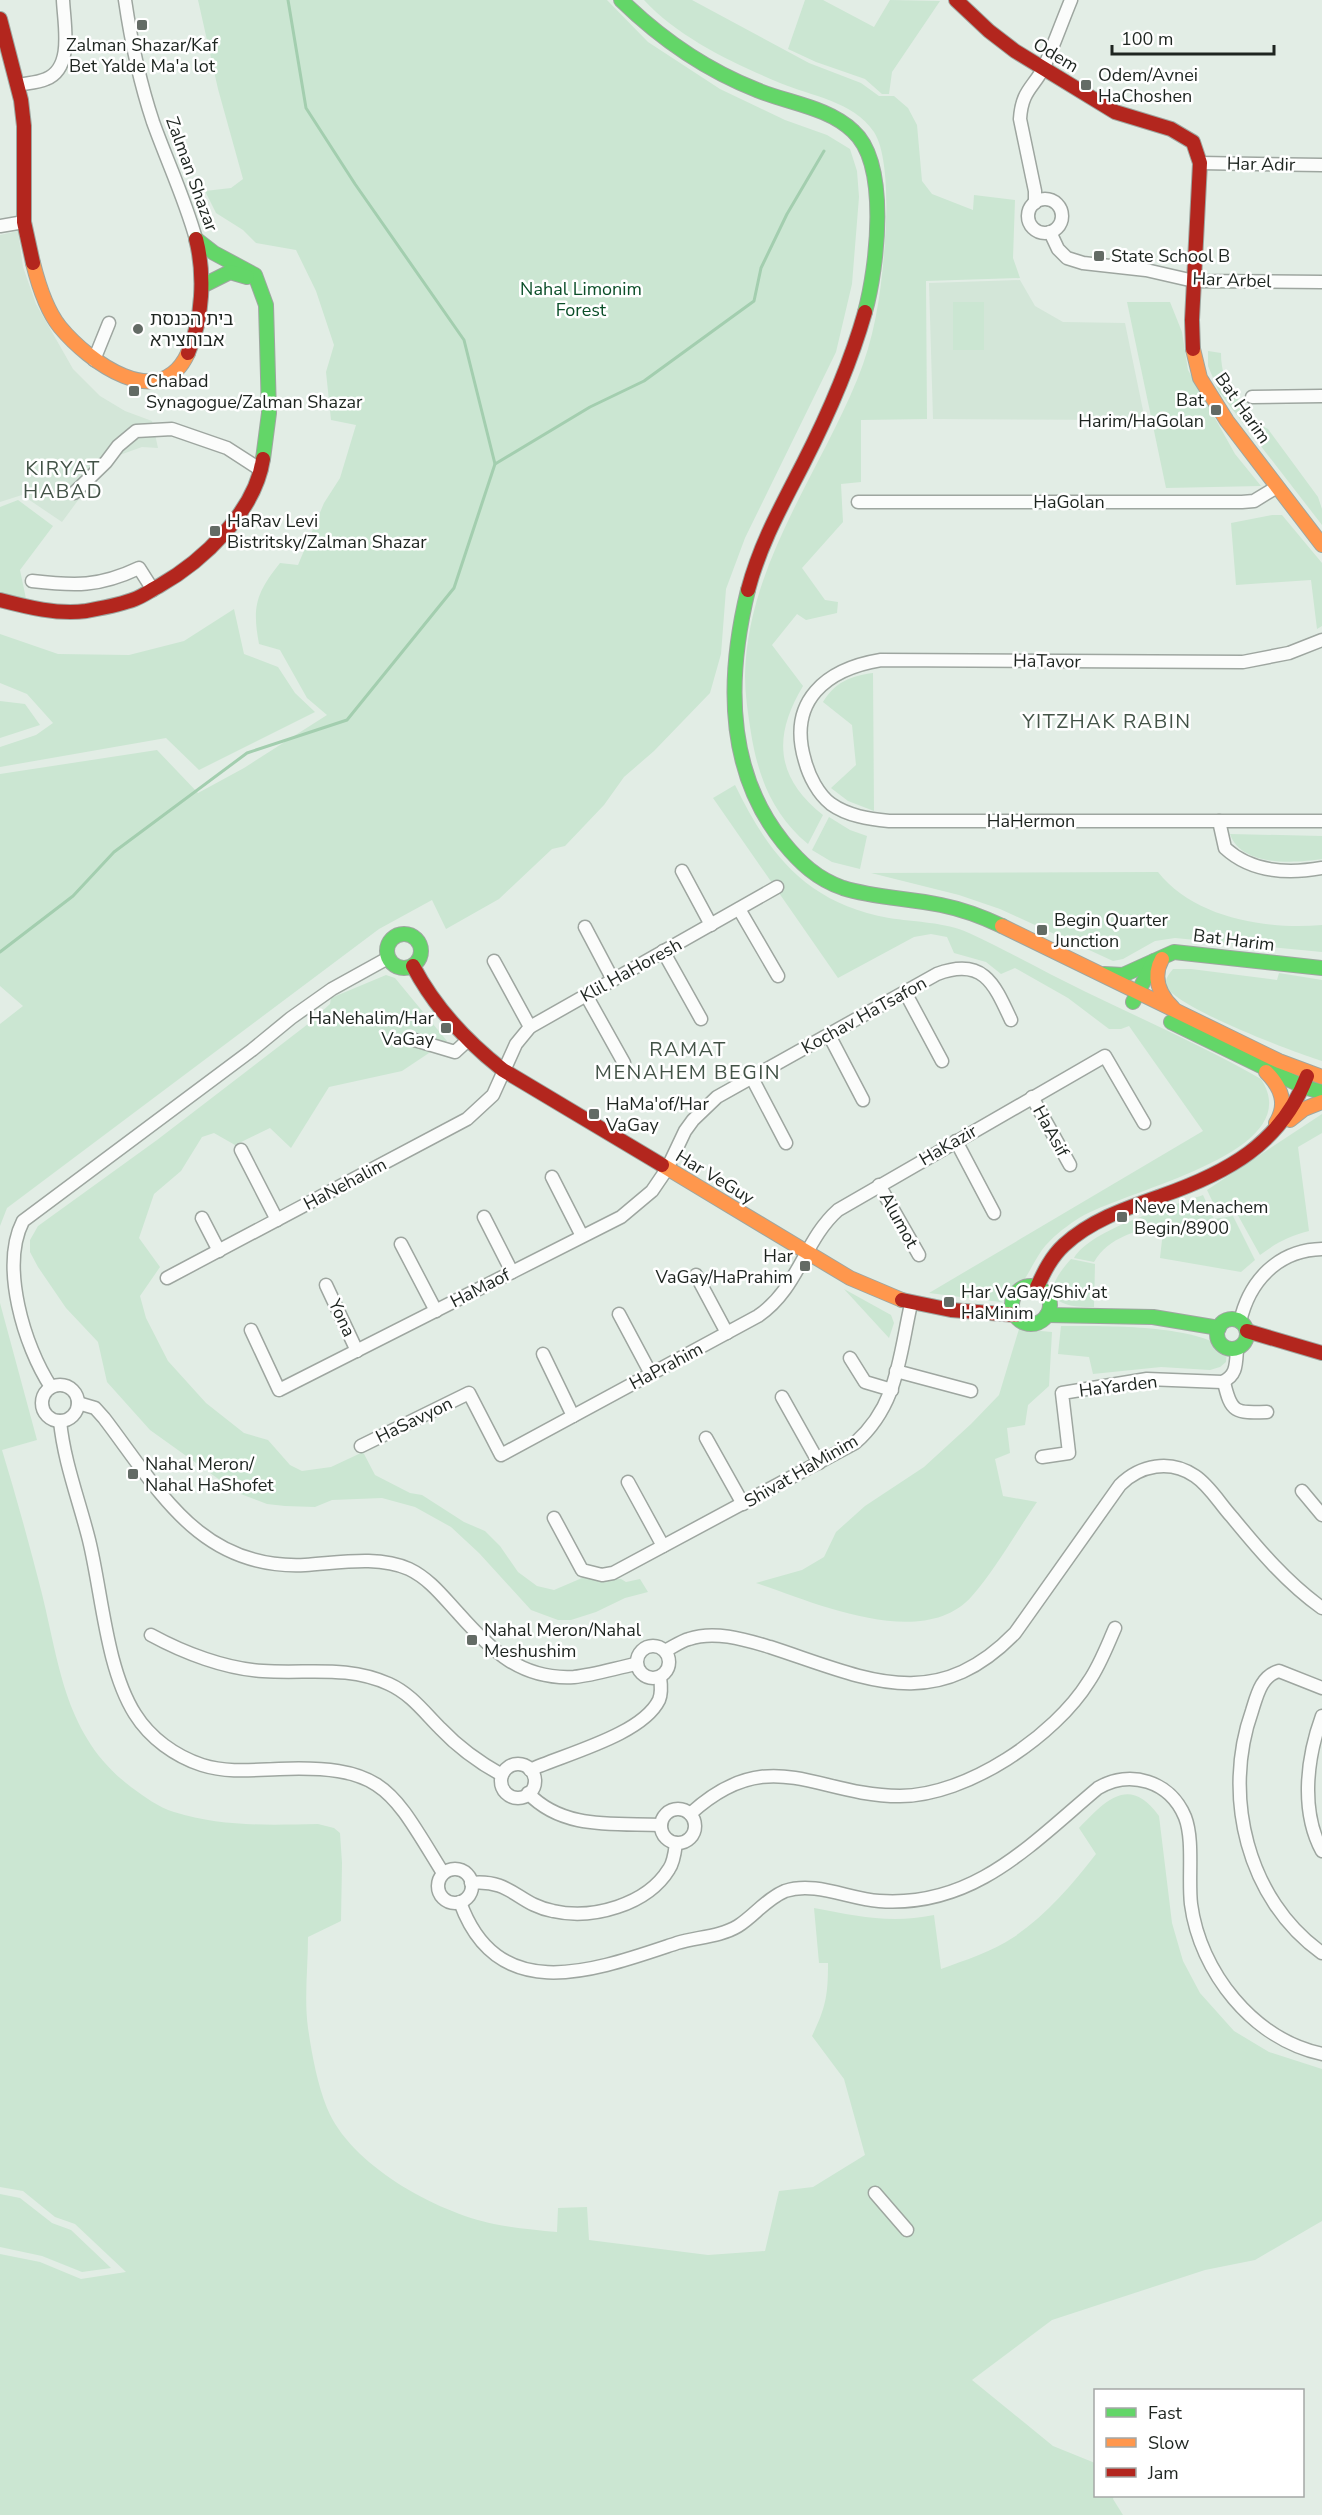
<svg xmlns="http://www.w3.org/2000/svg" width="1322" height="2515" font-family="'Nunito Sans','Noto Sans Hebrew',sans-serif">
<style>
.built{fill:#d3e6d8}
.green{fill:#cbe6d2}
.lines{fill:none;stroke-linecap:round;stroke-linejoin:round}
.stream{stroke:#a3ceaf;stroke-width:3}
.street-casing{stroke:#9ea6a0;stroke-width:15}
.fast-casing{stroke:#9ea6a0;stroke-width:16}
.slow-casing{stroke:#9ea6a0;stroke-width:16}
.jam-casing{stroke:#9ea6a0;stroke-width:16}
.street{stroke:#fbfcfb;stroke-width:12}
.fast{stroke:#63d668;stroke-width:14}
.slow{stroke:#ff974d;stroke-width:14}
.jam{stroke:#b3261e;stroke-width:14}
.poi-dot{fill:#636b65;stroke:#fff;stroke-width:2}
.labels{text-anchor:middle;stroke-width:5;stroke-linejoin:round;paint-order:stroke}
.poi-label{font-size:18px;fill:#1e2520;stroke:#fff;text-anchor:start}
.street-label{font-size:18px;fill:#1e2520;stroke:#fff}
.park-label{font-size:18px;fill:#0b4f29;stroke:#fff}
.neighbourhood-label{font-size:20px;letter-spacing:1.5px;fill:#435347;stroke:#fff}
</style>
<rect width="100%" height="100%" fill="#e2ede5"/>
<g class="built">
<polygon points="18,231 23,267 36,304 73,369 100,396 125,411 152,421 158,448 142,447 114,457 101,469 62,522 22,495 0,502 0,235"/>
<polygon points="1020,280 1035,306 1063,322 1125,323 1145,420 933,419 929,283"/>
</g>
<g class="green">
<path d="M198 0H607L648 42 720 89 785 120 827 135 850 149 857 171 859 197 852 284 836 352 745 538 726 589 721 654 710 693 654 751 624 777 604 805 565 846 552 849 499 899 446 929 432 900 379 929 7 1208 0 1226V1024L23 1006 0 986V774L157 750 198 793 244 768 327 715 307 698 280 650 259 644C252 607 256 593 280 563L298 565 324 503 340 478 356 425 331 420 326 372 334 345 316 291 296 250 256 243 243 230 216 213 205 191 231 188 243 179 218 89Z"/>
<path d="M644 0H692L809 63 861 83 879 96H894L908 108 917 125 922 181 932 194 973 210 974 195 1015 200 1013 258 1020 278 926 281 927 419 861 420V482L841 484 843 522 802 568 825 600 838 602 837 613 806 620 797 614 772 645 803 686C773 736 775 777 823 815L808 844C773 815 758 777 751 733 748 714 745 695 745 676 747 567 817 477 857 380 878 330 883 277 886 223 887 200 887 152 874 132 853 101 811 96 780 83 733 63 679 38 644 0Z"/>
<polygon points="805,0 823,0 874,27 890,0 940,1 892,72 889,94 882,94 865,79 816,62 788,49"/>
<rect x="953" y="302" width="31" height="48"/>
<polygon points="1127,302 1170,302 1182,332 1188,370 1235,454 1261,486 1166,488"/>
<path d="M1208 351 1221 353C1221 388 1240 400 1261 425L1268 429 1318 497 1322 509V525L1219 392 1208 366Z"/>
<polygon points="18,500 53,526 20,570 29,613 0,599 0,507"/>
<polygon points="1272,515 1282,515 1322,563 1322,626 1317,629 1311,580 1236,585 1231,523"/>
<polygon points="234,609 244,654 278,667 295,693 315,712 199,770 166,738 0,767 0,747 36,735 53,723 27,694 0,683 0,634 58,654 129,655 184,641"/>
<path d="M873 673 874 811 848 801 831 788 856 765 852 725 823 702C835 682 851 676 873 673Z"/>
<polygon points="0,701 25,704 40,725 0,738"/>
<path d="M735 785C769 855 807 903 889 918 914 922 945 922 969 933 1008 951 1047 973 1086 992 1144 1020 1205 1047 1261 1079 1311 1155 1116 1191 1076 1220 1064 1228 1051 1238 1042 1250 1029 1268 1022 1294 1000 1302L929 1293 1203 1131 1129 1026 1121 1029H1109L1068 998 1015 968 1001 974 986 962 954 953 947 937 931 934 914 937 838 978 713 798Z"/>
<polygon points="829,817 850,830 867,836 860,869 832,862 812,850"/>
<path d="M1230 834 1322 836V859C1295 863 1241 867 1230 834Z"/>
<path d="M1158 872C1194 918 1267 930 1322 925V952L1175 938 1155 941 1123 959 1113 961 1000 909 959 895 871 873Z"/>
<path d="M1173 969H1191L1277 980 1279 973 1322 980V1061C1298 1054 1171 1006 1166 985 1165 979 1169 974 1173 969Z"/>
<polygon points="386,975 395,978 447,1041 402,1071 329,1087 291,1148 270,1128 235,1145 214,1133 202,1137 181,1171 154,1194 139,1238 160,1267 140,1296 146,1318 168,1361 206,1403 244,1433 268,1440 290,1465 302,1471 331,1467 363,1452 375,1475 410,1493 422,1495 464,1522 485,1531 500,1546 518,1572 537,1586 554,1590 582,1578 621,1579 626,1582 640,1579 648,1592 625,1598 596,1612 571,1620 558,1620 531,1610 479,1553 451,1527 415,1507 382,1498 332,1500 315,1507 285,1506 267,1504 238,1493 150,1430 107,1382 98,1342 66,1308 38,1267 30,1252 30,1240 38,1226 157,1140 308,1024 330,1004 331,998"/>
<path d="M1322 1114V1133L1298 1147 1309 1231C1289 1236 1276 1243 1260 1255L1235 1210 1219 1215 1207 1190Z"/>
<path d="M1203 1195 1214 1219 1233 1216 1255 1260 1241 1272 1160 1258 1164 1222C1137 1232 1109 1236 1094 1262L1074 1258C1091 1229 1170 1207 1203 1195Z"/>
<path d="M1071 1259 1095 1264 1094 1307C1049 1308 1041 1292 1071 1259Z"/>
<polygon points="844,1289 891,1315 894,1323 889,1338"/>
<path d="M0 1303 37 1440 2 1450C16 1496 29 1543 41 1590 60 1665 64 1736 131 1787 145 1797 158 1807 174 1812 223 1827 268 1825 318 1824L334 1828 340 1833 342 1863 341 1921 308 1937C308 1967 304 1999 308 2028 312 2055 317 2083 327 2108 350 2165 436 2212 494 2224 514 2228 536 2230 557 2232L558 2208 587 2207 589 2240 708 2255 765 2251 779 2191 813 2187 865 2155 844 2079 812 2036C826 2007 828 1995 828 1963H819L814 1908C857 1916 890 1924 934 1915L941 1969C965 1960 992 1952 1014 1937 1046 1915 1072 1885 1096 1854L1079 1828C1105 1801 1129 1774 1159 1816L1172 1923 1183 1961 1200 1993 1234 2031 1269 2052 1322 2069V2221L1255 2260 1205 2270 1052 2320 972 2380 1053 2446 1095 2463 1096 2496H1114L1113 2499 1123 2515H0V2254L40 2262 81 2279 126 2272 75 2224 55 2217 23 2191 0 2187Z"/>
<path d="M1061 1326C1100 1326 1200 1324 1227 1351L1226 1362 1220 1367 1210 1370 1161 1367 1093 1374 1089 1357 1058 1354Z"/>
<path d="M1019 1329 1052 1332 1049 1386 1028 1405 1025 1425 1007 1428 1010 1453 995 1459 1003 1496 1037 1502C1017 1531 995 1570 972 1596 923 1652 813 1602 756 1583L802 1570 824 1557 836 1532 865 1506 924 1467 971 1424 999 1395Z"/>
<polygon points="0,2194 20,2198 52,2223 71,2230 111,2268 82,2272 42,2256 0,2247"/>
</g>
<g class="lines">
<g class="stream">
<polyline points="495,464 590,407 644,381 754,301 761,268 787,214 824,151"/>
<polyline points="0,952 73,896 114,852 247,753 347,720 454,588 495,464 464,340 355,184 306,108 288,0"/>
</g>
<g class="street-casing">
<g id="street">
<path d="M125 0C131 41 140 83 153 122 167 161 185 199 196 239"/>
<path d="M18 85C27 83 37 83 46 79 74 68 64 24 63 0"/>
<polyline points="1200,163 1322,165"/>
<circle cx="1045" cy="216" r="17"/>
<path d="M1035 203V191L1020 119C1022 89 1034 88 1045 65 1054 44 1062 22 1071 0"/>
<polyline points="0,226 24,222"/>
<polyline points="1050,232 1058,249 1067,258 1083,263 1146,270 1194,281 1322,282"/>
<polyline points="94,360 109,323"/>
<polyline points="1252,397 1322,396"/>
<polyline points="74,493 106,462 118,446 136,431 172,429 227,448 261,470"/>
<polyline points="858,502 1242,502 1254,501 1277,487"/>
<path d="M32 581C75 586 99 587 139 568L153 590"/>
<path d="M1322 640 1289 653 1243 662 881 660C826 669 787 701 805 761 809 776 818 794 831 804 848 816 869 819 889 821H1322"/>
<path d="M1219 821 1225 848C1251 872 1288 874 1322 868"/>
<polyline points="682,871 711,925"/>
<polyline points="739,909 778,976"/>
<polyline points="585,927 613,980"/>
<polyline points="663,951 701,1019"/>
<polyline points="494,961 530,1027"/>
<polyline points="905,992 942,1061"/>
<polyline points="586,995 624,1063"/>
<polyline points="829,1035 863,1100"/>
<polyline points="408,1038 455,1052 468,1040"/>
<polyline points="752,1078 786,1143"/>
<polyline points="1032,1097 1070,1165"/>
<polyline points="956,1141 994,1213"/>
<polyline points="241,1150 277,1220"/>
<polyline points="552,1177 582,1236"/>
<polyline points="879,1185 919,1255"/>
<polyline points="484,1217 512,1272"/>
<polyline points="202,1218 219,1251"/>
<polyline points="401,1244 436,1311"/>
<polyline points="696,1275 727,1333"/>
<polyline points="167,1278 467,1119 493,1095 516,1044 530,1027 777,887"/>
<polyline points="326,1285 357,1351"/>
<polyline points="619,1314 651,1374"/>
<path d="M1240 1322C1249 1281 1278 1250 1322 1249"/>
<path d="M251 1330 279 1390 621 1217 652 1191 667 1169 685 1131 693 1120 717 1097 937 974C983 957 994 983 1011 1020"/>
<polyline points="543,1354 573,1416"/>
<polyline points="850,1358 865,1382 892,1390"/>
<polyline points="896,1371 971,1391"/>
<path d="M1224 1382C1231 1413 1235 1413 1267 1412"/>
<circle cx="60" cy="1403" r="18"/>
<path d="M51 1387C24 1346 0 1266 23 1221L252 1050 291 1018 332 989 388 958"/>
<polyline points="782,1397 819,1463"/>
<path d="M78 1403 95 1408 104 1418C159 1490 200 1570 305 1565 338 1563 378 1555 409 1569 430 1579 444 1598 459 1614 491 1650 521 1680 574 1677 594 1675 616 1668 636 1664"/>
<path d="M60 1421C64 1462 79 1500 89 1540 102 1593 106 1668 135 1714 150 1738 175 1756 202 1765 227 1773 253 1770 279 1769 385 1765 391 1789 443 1873"/>
<polyline points="706,1438 743,1504"/>
<path d="M361 1446 469 1393 501 1455 758 1316C799 1288 804 1240 838 1210L1105 1056 1144 1123"/>
<path d="M1042 1457 1069 1453 1062 1393 1147 1379 1222 1382C1237 1376 1236 1364 1237 1348"/>
<polyline points="628,1482 663,1546"/>
<polyline points="1302,1491 1322,1515"/>
<path d="M554 1518 582 1570 602 1575 613 1573 855 1443C898 1405 899 1357 911 1304"/>
<path d="M151 1635C184 1653 226 1669 263 1671 308 1674 347 1665 389 1684 411 1694 424 1712 440 1728 458 1747 480 1763 502 1775"/>
<circle cx="653" cy="1662" r="16"/>
<path d="M665 1651C673 1647 681 1641 689 1639 715 1630 746 1640 770 1647 865 1678 934 1716 1015 1633L1120 1485C1140 1465 1170 1459 1195 1476 1210 1486 1220 1504 1232 1517 1259 1550 1287 1583 1322 1608"/>
<path d="M1322 1688 1279 1671C1261 1676 1257 1695 1252 1711 1222 1795 1247 1900 1322 1953"/>
<path d="M1322 1716C1307 1757 1300 1810 1322 1851"/>
<circle cx="518" cy="1781" r="17"/>
<path d="M530 1770C565 1754 642 1735 659 1700 662 1693 661 1684 660 1677"/>
<path d="M528 1793C563 1830 614 1823 661 1825"/>
<circle cx="678" cy="1826" r="17"/>
<path d="M690 1814C770 1741 815 1796 900 1796 967 1796 1055 1736 1089 1681 1100 1665 1107 1646 1115 1628"/>
<circle cx="455" cy="1886" r="17"/>
<path d="M471 1883C512 1879 517 1904 553 1911 592 1920 647 1905 669 1869 674 1862 675 1851 676 1843"/>
<path d="M460 1902C498 2008 596 1970 677 1943 696 1937 720 1937 738 1926 754 1916 766 1899 785 1891 815 1881 849 1899 879 1901 974 1908 1031 1844 1098 1788 1130 1769 1170 1781 1185 1817 1194 1840 1188 1878 1191 1904 1200 1972 1253 2039 1322 2054"/>
<polyline points="875,2193 907,2230"/>
</g>
</g>
<g class="fast-casing">
<g id="fast">
<path d="M621 0C660 38 706 70 757 90 788 103 828 107 853 131 890 164 877 268 865 312"/>
<polyline points="196,239 214,253 255,275 266,305 269,413 263,459"/>
<polyline points="202,286 230,272 247,277"/>
<path d="M748 590C727 676 725 770 783 842 800 863 817 879 843 888 875 898 909 898 941 905 961 909 983 917 1002 926"/>
<circle cx="404" cy="951" r="17"/>
<polyline points="1104,974 1123,975 1154,961"/>
<polyline points="1133,1002 1154,961 1174,952 1322,968"/>
<polyline points="1171,1022 1304,1087 1322,1092"/>
<circle cx="1031" cy="1305" r="19"/>
<polyline points="1047,1315 1153,1317 1219,1328"/>
<circle cx="1232" cy="1334" r="15"/>
</g>
</g>
<g class="slow-casing">
<g id="slow">
<path d="M33 263C38 283 47 311 60 327 88 361 160 415 188 353"/>
<polyline points="1193,349 1200,378 1227,421 1322,545"/>
<polyline points="1002,926 1279,1061 1322,1077"/>
<path d="M1162 959C1152 977 1159 994 1173 1008"/>
<path d="M1266 1072C1281 1087 1288 1104 1276 1123"/>
<polyline points="1290,1120 1304,1109 1322,1102"/>
<polyline points="662,1165 850,1278 902,1300"/>
</g>
</g>
<g class="jam-casing">
<g id="jam">
<polyline points="956,0 989,31 1015,51 1115,112 1171,129 1193,142 1200,163 1192,320 1193,349"/>
<polyline points="0,19 21,100 24,126 24,222 33,263"/>
<path d="M188 353C203 319 205 274 196 239"/>
<path d="M748 590C760 544 782 505 803 464 828 415 850 365 865 312"/>
<path d="M0 600C27 607 58 615 86 611 102 608 120 605 135 599 143 596 151 590 159 586 203 561 255 512 263 459"/>
<path d="M413 966C435 1008 466 1041 503 1070L662 1165"/>
<path d="M1037 1287C1044 1272 1051 1257 1064 1245 1091 1220 1127 1208 1161 1196 1227 1173 1281 1144 1307 1076"/>
<polyline points="902,1300 951,1310 1016,1315"/>
<polyline points="1247,1331 1322,1353"/>
</g>
</g>
<use href="#street" class="street"/>
<use href="#fast" class="fast"/>
<use href="#slow" class="slow"/>
<use href="#jam" class="jam"/>
</g>
<g class="poi-dot">
<rect x="136" y="19" width="12" height="12" rx="3"/>
<rect x="1080" y="79" width="12" height="12" rx="3"/>
<rect x="1093" y="250" width="12" height="12" rx="3"/>
<circle cx="138" cy="329" r="6"/>
<rect x="128" y="385" width="12" height="12" rx="3"/>
<rect x="1210" y="404" width="12" height="12" rx="3"/>
<rect x="209" y="525" width="12" height="12" rx="3"/>
<rect x="1036" y="924" width="12" height="12" rx="3"/>
<rect x="440" y="1022" width="12" height="12" rx="3"/>
<rect x="588" y="1108" width="12" height="12" rx="3"/>
<rect x="1116" y="1211" width="12" height="12" rx="3"/>
<rect x="799" y="1260" width="12" height="12" rx="3"/>
<rect x="943" y="1296" width="12" height="12" rx="3"/>
<rect x="127" y="1468" width="12" height="12" rx="3"/>
<rect x="466" y="1634" width="12" height="12" rx="3"/>
</g>
<g class="labels">
<g class="poi-label">
<text x="142" y="51" text-anchor="middle">Zalman Shazar/Kaf<tspan x="142" dy="21">Bet Yalde Ma'a lot</tspan></text>
<text x="1098" y="81">Odem/Avnei<tspan x="1098" dy="21">HaChoshen</tspan></text>
<text x="1111" y="262">State School B</text>
<text x="150" y="325">בית הכנסת<tspan x="150" dy="21">אבוחצירא</tspan></text>
<text x="146" y="387">Chabad<tspan x="146" dy="21">Synagogue/Zalman Shazar</tspan></text>
<text x="1204" y="406" text-anchor="end">Bat<tspan x="1204" dy="21">Harim/HaGolan</tspan></text>
<text x="227" y="527">HaRav Levi<tspan x="227" dy="21">Bistritsky/Zalman Shazar</tspan></text>
<text x="1054" y="926">Begin Quarter<tspan x="1054" dy="21">Junction</tspan></text>
<text x="434" y="1024" text-anchor="end">HaNehalim/Har<tspan x="434" dy="21">VaGay</tspan></text>
<text x="606" y="1110">HaMa'of/Har<tspan x="606" dy="21">VaGay</tspan></text>
<text x="1134" y="1213">Neve Menachem<tspan x="1134" dy="21">Begin/8900</tspan></text>
<text x="793" y="1262" text-anchor="end">Har<tspan x="793" dy="21">VaGay/HaPrahim</tspan></text>
<text x="961" y="1298">Har VaGay/Shiv'at<tspan x="961" dy="21">HaMinim</tspan></text>
<text x="145" y="1470">Nahal Meron/<tspan x="145" dy="21">Nahal HaShofet</tspan></text>
<text x="484" y="1636">Nahal Meron/Nahal<tspan x="484" dy="21">Meshushim</tspan></text>
</g>
<g class="street-label">
<text transform="translate(1056 55) rotate(31)" y="6">Odem</text>
<text transform="translate(1261 164) rotate(1)" y="6">Har Adir</text>
<text transform="translate(192 174) rotate(70)" y="6">Zalman Shazar</text>
<text transform="translate(1232 280) rotate(2)" y="6">Har Arbel</text>
<text transform="translate(1243 408) rotate(55)" y="6">Bat Harim</text>
<text x="1069" y="508">HaGolan</text>
<text transform="translate(1047 661) rotate(1)" y="6">HaTavor</text>
<text x="1031" y="827">HaHermon</text>
<text transform="translate(1234 940) rotate(7)" y="6">Bat Harim</text>
<text transform="translate(631 970) rotate(-29)" y="6">Klil HaHoresh</text>
<text transform="translate(864 1015) rotate(-29)" y="6">Kochav HaTsafon</text>
<text transform="translate(1051 1131) rotate(61)" y="6">HaAsif</text>
<text transform="translate(948 1145) rotate(-30)" y="6">HaKazir</text>
<text transform="translate(715 1177) rotate(31)" y="6">Har VeGuy</text>
<text transform="translate(345 1184) rotate(-28)" y="6">HaNehalim</text>
<text transform="translate(899 1220) rotate(61)" y="6">Alumot</text>
<text transform="translate(480 1288) rotate(-27)" y="6">HaMaof</text>
<text transform="translate(342 1318) rotate(65)" y="6">Yona</text>
<text transform="translate(666 1366) rotate(-28)" y="6">HaPrahim</text>
<text transform="translate(1118 1386) rotate(-7)" y="6">HaYarden</text>
<text transform="translate(414 1420) rotate(-26)" y="6">HaSavyon</text>
<text transform="translate(801 1471) rotate(-30)" y="6">Shivat HaMinim</text>
</g>
<g class="park-label">
<text x="581" y="295">Nahal Limonim<tspan x="581" dy="21">Forest</tspan></text>
</g>
<g class="neighbourhood-label">
<text x="63" y="475">KIRYAT<tspan x="63" dy="23">HABAD</tspan></text>
<text x="1107" y="728">YITZHAK RABIN</text>
<text x="688" y="1056">RAMAT<tspan x="688" dy="23">MENAHEM BEGIN</tspan></text>
</g>
</g>
<rect x="1094" y="2389" width="210" height="108" fill="#ffffff" stroke="#a5a8a6" stroke-width="1.5"/>
<rect x="1106" y="2408" width="30" height="9" fill="#63d668" stroke="#a5a8a6" stroke-width="1.5"/>
<text x="1148" y="2419" font-size="18" fill="#1e2520">Fast</text>
<rect x="1106" y="2438" width="30" height="9" fill="#ff974d" stroke="#a5a8a6" stroke-width="1.5"/>
<text x="1148" y="2449" font-size="18" fill="#1e2520">Slow</text>
<rect x="1106" y="2468" width="30" height="9" fill="#b3261e" stroke="#a5a8a6" stroke-width="1.5"/>
<text x="1148" y="2479" font-size="18" fill="#1e2520">Jam</text>
<path d="M1112 45v9h162v-9" fill="none" stroke="#1e2520" stroke-width="3"/>
<text x="1121" y="45" font-size="18" fill="#1e2520" stroke="#ffffff" stroke-width="4.5" paint-order="stroke">100 m</text>
</svg>
